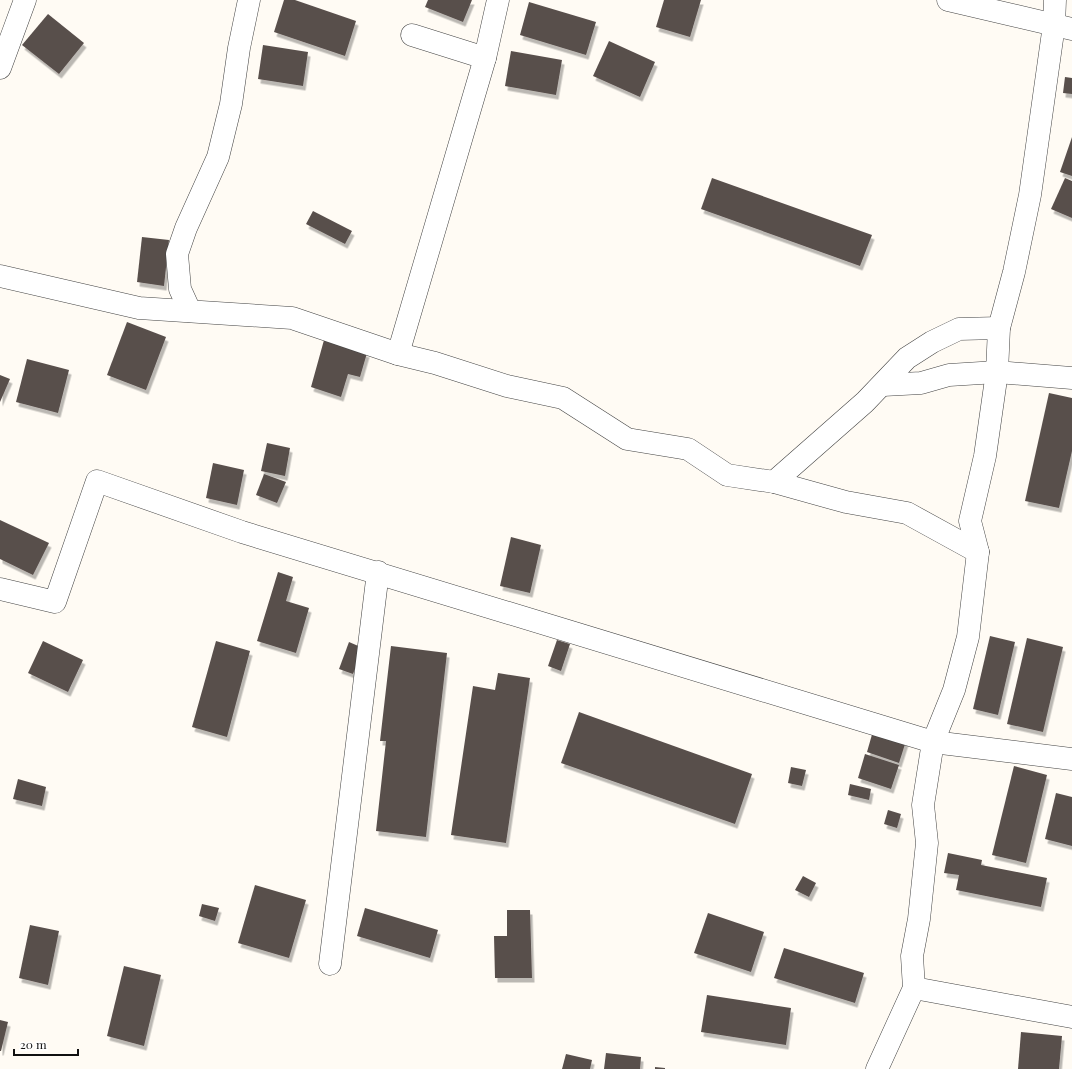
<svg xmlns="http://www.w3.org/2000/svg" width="1072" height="1069" font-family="'Playfair Display',serif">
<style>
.building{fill:#594f4c;filter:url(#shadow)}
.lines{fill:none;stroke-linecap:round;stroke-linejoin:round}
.minor-casing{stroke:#434343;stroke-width:23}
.minor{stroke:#fff;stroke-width:22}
</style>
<defs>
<filter id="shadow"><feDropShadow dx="2.5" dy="4.5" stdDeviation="0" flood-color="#0004"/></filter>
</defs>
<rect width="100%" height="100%" fill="#fffbf4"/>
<g class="building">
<polygon points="284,0 295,0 356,21 345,56 274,32"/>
<polygon points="428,0 472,0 463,22 425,7"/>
<polygon points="664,0 701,0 690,37 656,27"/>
<polygon points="529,2 596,22 586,55 520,35"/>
<polygon points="48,14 84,43 59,74 22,45"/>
<polygon points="609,41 655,62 640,97 593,76"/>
<polygon points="263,45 308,52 303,86 258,79"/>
<polygon points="511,51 562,60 556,95 505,86"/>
<polygon points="1065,77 1072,78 1072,94 1063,93"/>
<polygon points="1072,137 1072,176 1060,172"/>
<polygon points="712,178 872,235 860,266 701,209"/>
<polygon points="1065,178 1072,181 1072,218 1051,209"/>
<polygon points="313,211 352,231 345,244 306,224"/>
<polygon points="142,237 169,240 164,286 137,282"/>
<polygon points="127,322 166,337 146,390 107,375"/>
<polygon points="324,340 367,353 360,377 348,374 341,397 311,387"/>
<polygon points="27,359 69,370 58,413 16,402"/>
<polygon points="0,375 10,379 0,402"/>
<polygon points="1049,393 1072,398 1072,451 1059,508 1025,501"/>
<polygon points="267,443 290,448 285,476 261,471"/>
<polygon points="213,463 244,470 237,505 206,498"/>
<polygon points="264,474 286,482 277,503 256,495"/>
<polygon points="0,520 49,543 33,575 0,559"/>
<polygon points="511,537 541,545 530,593 500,586"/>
<polygon points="278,572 293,577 286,601 309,608 296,653 257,641"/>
<polygon points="990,636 1015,642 998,715 973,709"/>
<polygon points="1027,638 1063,647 1043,732 1007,724"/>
<polygon points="557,640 570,644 561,671 548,666"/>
<polygon points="43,641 83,660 68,692 28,673"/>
<polygon points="216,641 250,651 227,737 192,727"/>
<polygon points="349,642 363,648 353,674 339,669"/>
<polygon points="391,646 447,653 426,837 376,831 386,741 380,741"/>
<polygon points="498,673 530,678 506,843 451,835 473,686 495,690"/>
<polygon points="579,712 752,774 735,824 561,763"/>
<polygon points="873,731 906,741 899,763 867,752"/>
<polygon points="865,754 899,765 891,789 858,778"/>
<polygon points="1014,766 1047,775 1026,863 992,855"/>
<polygon points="791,767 806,770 802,786 788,783"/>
<polygon points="18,779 46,787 42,806 13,799"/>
<polygon points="850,784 871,789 869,800 848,795"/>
<polygon points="1056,793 1072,797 1072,846 1045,839"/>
<polygon points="888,810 901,814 897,828 884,824"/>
<polygon points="948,853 982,860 981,865 1047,878 1041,907 956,890 959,875 944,873"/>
<polygon points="803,876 816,883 809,897 795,890"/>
<polygon points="255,885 306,900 289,958 238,943"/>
<polygon points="202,904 219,908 215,921 199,916"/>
<polygon points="365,908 438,930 430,958 357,936"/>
<polygon points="507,910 530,910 532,978 495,978 494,936 507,936"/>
<polygon points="708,913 764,932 751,972 694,953"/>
<polygon points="30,925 59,931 48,985 19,978"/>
<polygon points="784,948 864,973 855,1003 774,978"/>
<polygon points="124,966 161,975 144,1046 107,1036"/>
<polygon points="707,995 791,1008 786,1045 701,1032"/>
<polygon points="0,1020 8,1022 1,1051 0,1051"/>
<polygon points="1021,1032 1062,1036 1059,1069 1018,1069"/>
<polygon points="606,1053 641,1057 640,1069 604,1069"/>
<polygon points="566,1054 592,1060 590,1069 562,1069"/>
<polygon points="655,1067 665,1068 665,1069 655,1069"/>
</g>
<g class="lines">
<g class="minor-casing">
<g id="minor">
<polyline points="948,0 1072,29"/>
<polyline points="412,35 485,58"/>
<polyline points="0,68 25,0"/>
<polyline points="0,276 139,308 292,318 398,354 435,363 507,386 563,398 627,439 688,449 727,475 774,482 846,502 907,513 978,552"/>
<polyline points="190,311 180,289 177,254 186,228 218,157 231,104 239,48 249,0"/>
<polyline points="398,354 485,58 498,0"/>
<polyline points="883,385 921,383 949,375 997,372 1072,378"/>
<polyline points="774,482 865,402 907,358 932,342 959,329 999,328"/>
<polyline points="0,589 55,602 97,481 242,532 933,742 1072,759"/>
<polyline points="330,964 378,572"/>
<polyline points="914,988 1072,1017"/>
<polyline points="877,1069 914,988 912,956 919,919 927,843 923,805 933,742 954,690 968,637 978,552 970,521 985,456 997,372 999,328 1014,272 1030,195 1054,25 1055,0"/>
</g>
</g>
<use href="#minor" class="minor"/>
</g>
<path d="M14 1049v6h64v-6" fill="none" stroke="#101010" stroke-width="2"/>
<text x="20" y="1049" font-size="12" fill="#101010" stroke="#ffffff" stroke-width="3" paint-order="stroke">20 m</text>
</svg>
